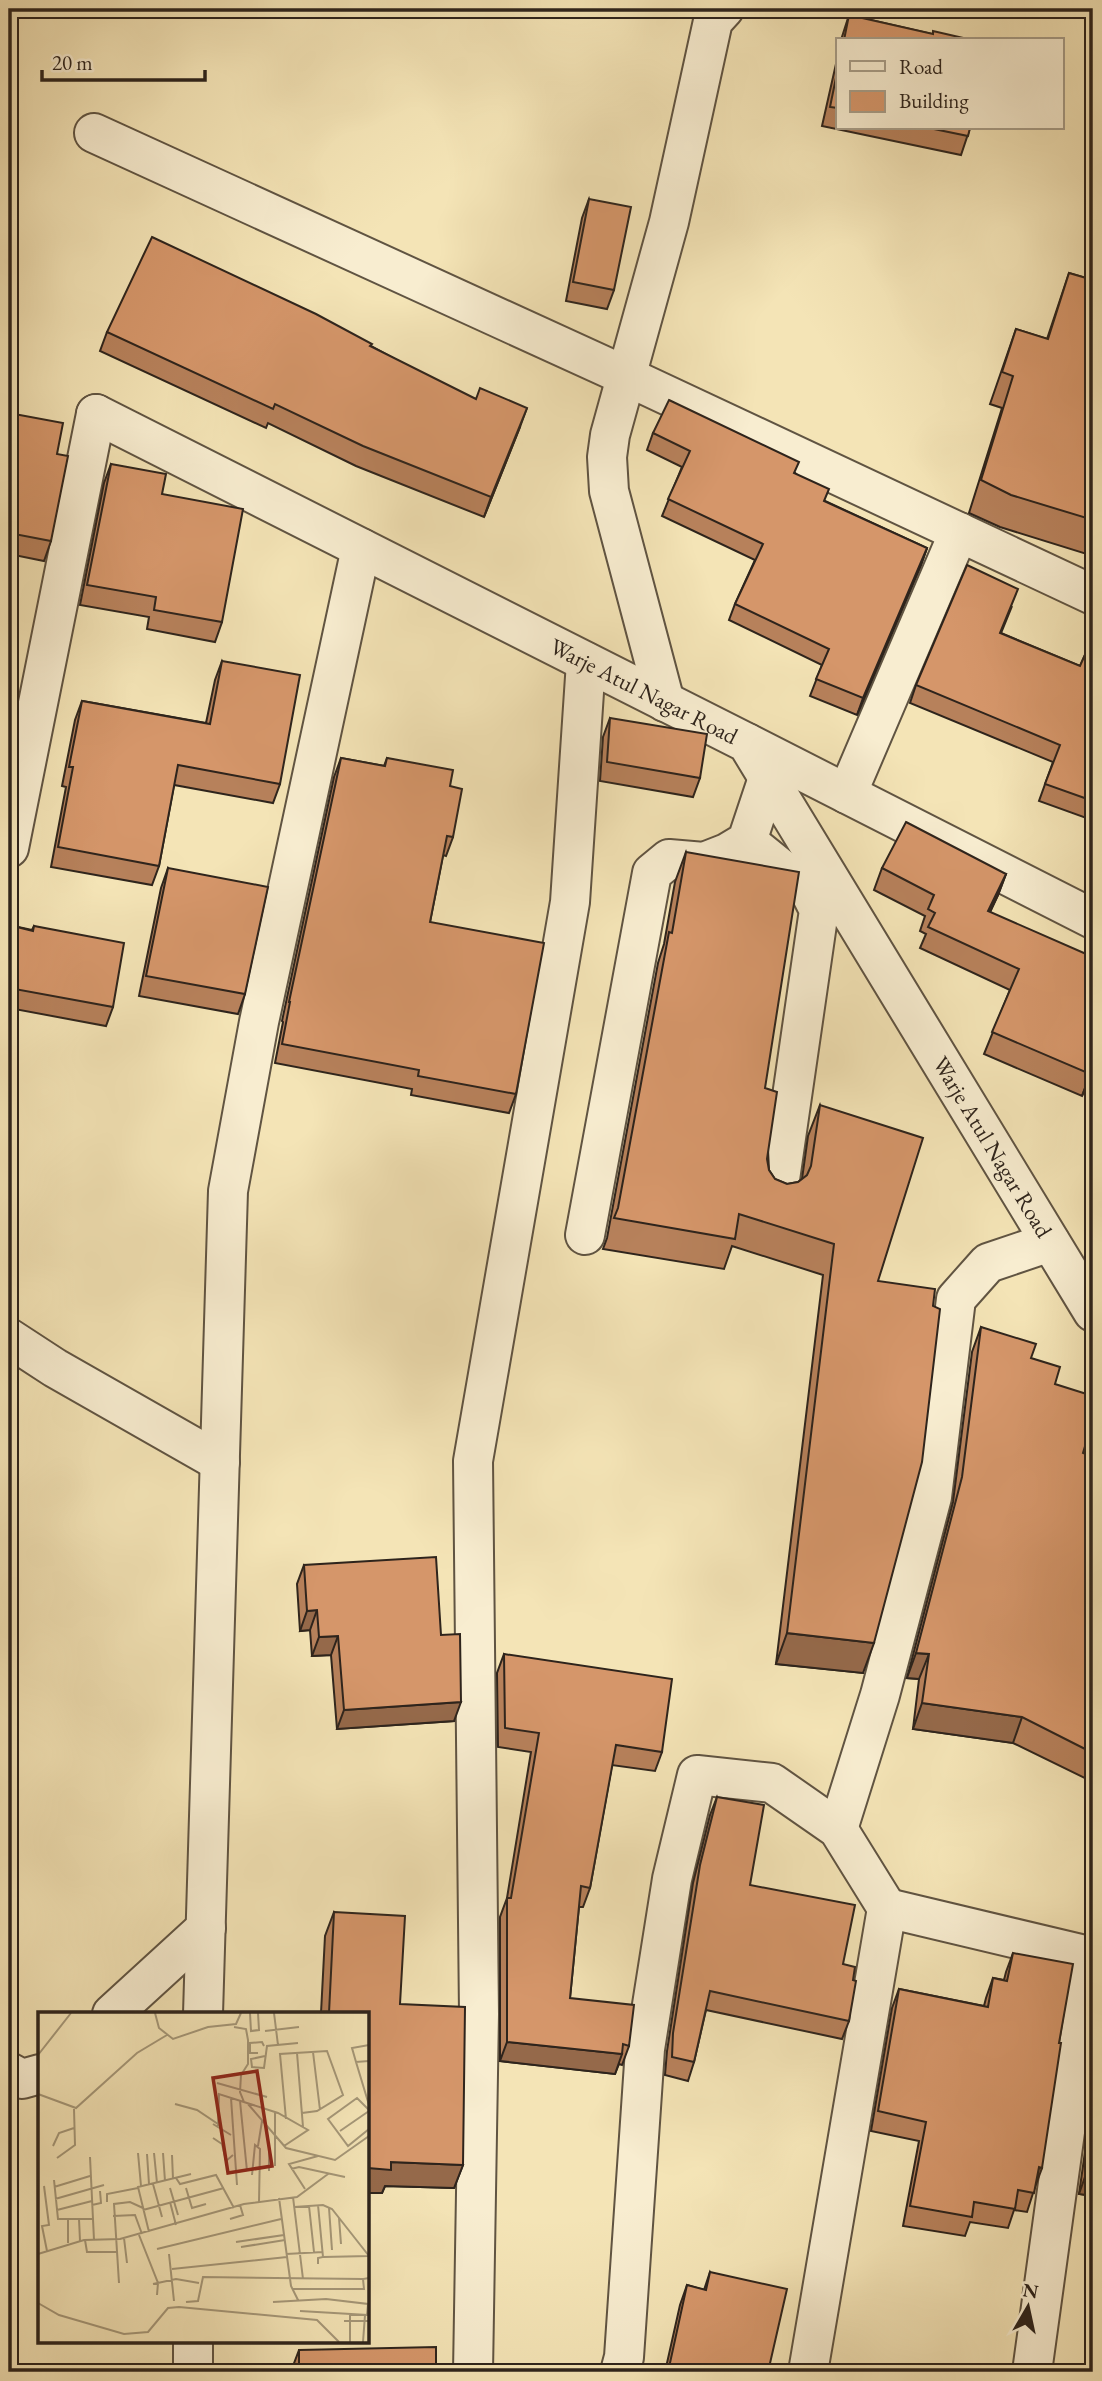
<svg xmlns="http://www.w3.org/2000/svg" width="1102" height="2381" font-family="'EB Garamond',serif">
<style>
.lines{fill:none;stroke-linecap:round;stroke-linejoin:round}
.minor-casing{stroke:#605442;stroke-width:42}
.tertiary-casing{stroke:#605442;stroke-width:42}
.minor{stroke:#f8edd0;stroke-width:38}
.tertiary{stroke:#f8edd0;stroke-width:38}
.wall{fill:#b7815b;stroke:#2e241c;stroke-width:2}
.shaded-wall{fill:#95694a;stroke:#2e241c;stroke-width:2}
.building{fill:#d5966a;stroke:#2e241c;stroke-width:2}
.labels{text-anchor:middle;stroke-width:7;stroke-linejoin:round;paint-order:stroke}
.street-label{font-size:23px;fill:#2e241c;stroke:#f8edd0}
.inset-road{fill:none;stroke:#a59778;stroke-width:2}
.view{fill:#8f2418;fill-opacity:0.15;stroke:#8f2418;stroke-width:3.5}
.inset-edge{fill:none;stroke:#2e241c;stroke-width:3.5}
</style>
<rect width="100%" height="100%" fill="#f4e4b6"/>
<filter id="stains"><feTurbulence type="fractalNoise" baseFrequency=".00286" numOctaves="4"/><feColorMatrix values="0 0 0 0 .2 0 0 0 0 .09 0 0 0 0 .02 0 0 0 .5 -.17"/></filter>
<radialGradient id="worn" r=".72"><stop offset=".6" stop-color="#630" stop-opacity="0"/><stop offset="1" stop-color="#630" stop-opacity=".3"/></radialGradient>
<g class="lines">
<g class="minor-casing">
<g id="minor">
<polyline points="94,133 626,376 1093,595"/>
<polyline points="665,702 609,491 607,457 610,435 669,222 713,21 724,9"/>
<polyline points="747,743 1093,919"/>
<polyline points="847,794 959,532"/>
<polyline points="747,841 810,892 819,910 778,1193"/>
<polyline points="9,848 96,414"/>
<polyline points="585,1235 652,873 669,859 704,862 727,853 747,841 768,778"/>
<polyline points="9,1338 55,1368 220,1462"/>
<polyline points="838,1829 880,1695 932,1497 956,1299 988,1263 1050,1242"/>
<polyline points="887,1908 1093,1957"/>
<polyline points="112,2014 206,1928"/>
<polyline points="203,2014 228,1191 259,1022 361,548"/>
<polyline points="9,2072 22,2079 40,2074"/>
<polyline points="193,2372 193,2341"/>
<polyline points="473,2372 479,2014 473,1461 570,902 586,662"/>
<polyline points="620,2372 624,2357 645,2049 672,1879 697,1775 772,1783 838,1829 887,1908 808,2372"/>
<polyline points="1032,2372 1065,2132 1093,1957"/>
</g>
</g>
<g class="tertiary-casing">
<g id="tertiary">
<path id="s1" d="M96 414 747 743 1093 1312"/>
</g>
</g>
<use href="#minor" class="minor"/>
<use href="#tertiary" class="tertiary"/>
</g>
<g class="wall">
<polygon points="849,15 932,34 972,40 841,40"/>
<polygon points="838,55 838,128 970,128 961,155 822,126"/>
<polygon points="589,199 614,290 607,309 566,301 582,218"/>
<polygon points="1069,273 1093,280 1093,556 1000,527 969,513 1002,408 990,404 1016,329 1047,339"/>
<polygon points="107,332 371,346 520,427 484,517 356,466 268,423 266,428 100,351"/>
<polygon points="9,413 51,541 44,561 9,554"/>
<polygon points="653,433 795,473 825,501 927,548 921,565 857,715 810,696 822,665 729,620 735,604 755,560 662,516 682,467 647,450"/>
<polygon points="111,464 162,494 222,622 215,642 147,629 149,617 80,605 104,483"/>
<polygon points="1012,606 1001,633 1080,666 1093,637 1093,815 1090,814 1089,819 1039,801 1053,762 910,703 916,685"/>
<polygon points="222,661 280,784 273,803 174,785 159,866 152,885 51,867 66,787 62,786 75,720 82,701 206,723 215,680"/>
<polygon points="610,718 700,778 693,797 600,781 603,737"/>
<polygon points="341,758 384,766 387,758 450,786 453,837 446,856 443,855 430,922 516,1094 509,1113 411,1095 412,1089 275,1063 283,1022 282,1021 334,777"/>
<polygon points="686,852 765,1088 769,1170 775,1179 787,1184 798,1182 802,1179 808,1136 820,1105 878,1281 863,1673 776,1664 823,1275 732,1246 724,1269 603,1249 607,1238 658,963 664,944 675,882"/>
<polygon points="168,868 245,994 238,1014 139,996 161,888"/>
<polygon points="882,868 1006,874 998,895 990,912 1093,1069 1082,1096 984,1054 1010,990 920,948 926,934 920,931 925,916 874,890"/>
<polygon points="9,925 32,930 34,926 113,1007 106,1026 9,1008"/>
<polygon points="1093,1173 1093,1204 1086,1192"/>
<polygon points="981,1327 1031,1358 1055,1384 1083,1453 1093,1457 1093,1782 1013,1743 913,1729 919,1679 907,1678 953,1502 972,1352"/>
<polygon points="304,1565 441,1635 454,1721 337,1729 331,1655 312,1656 310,1630 300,1631 297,1584"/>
<polygon points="504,1654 662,1752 655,1771 612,1765 590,1888 583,1907 579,1907 570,1998 629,2046 622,2065 619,2064 615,2074 500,2061 500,1917 507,1898 531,1752 498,1747 497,1673"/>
<polygon points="717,1797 750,1885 843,1964 853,1980 849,2021 842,2039 706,2010 694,2062 688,2081 665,2075 667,2051 693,1883 710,1815"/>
<polygon points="334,1912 400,2004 463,2165 454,2188 385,2186 382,2193 368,2193 368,2013 321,2013 325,1936"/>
<polygon points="1013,1953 1035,2187 1027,2212 1014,2210 1008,2228 970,2222 965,2236 903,2226 919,2141 871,2131 892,2008 899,1989 984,2006 986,1998 993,1978 1004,1980 1006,1972"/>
<polygon points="1093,2096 1093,2196 1079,2194"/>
<polygon points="710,2272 768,2372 665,2372 680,2305 687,2285 704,2290"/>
<polygon points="299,2350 436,2372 293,2372 293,2366"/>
</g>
<g class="shaded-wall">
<polygon points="527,408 520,427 484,517 491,497"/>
<polygon points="927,548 921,565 857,715 863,698"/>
<polygon points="1006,874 998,895 980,933 988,911"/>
<polygon points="1093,1066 1093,1069 1082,1096 1090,1074"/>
<polygon points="317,1610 310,1630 300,1631 307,1611"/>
<polygon points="787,1633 874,1643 863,1673 776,1664"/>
<polygon points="338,1636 331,1655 312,1656 319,1637"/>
<polygon points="916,1653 929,1654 919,1679 907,1678"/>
<polygon points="461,1702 454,1721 337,1729 344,1710"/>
<polygon points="922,1703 1022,1717 1013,1743 913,1729"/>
<polygon points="507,2042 622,2054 615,2074 500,2061"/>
<polygon points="391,2162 463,2165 454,2188 385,2186 382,2193 368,2193 368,2168"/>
<polygon points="1039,2167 1042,2168 1035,2187"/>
<polygon points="1086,2174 1093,2175 1093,2196 1079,2194"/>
</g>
<g class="building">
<polygon points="849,15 933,34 933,31 972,40 844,40"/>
<polygon points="838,68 838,108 830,107"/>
<polygon points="929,128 970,128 968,136"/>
<polygon points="589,199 631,207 614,290 573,282"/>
<polygon points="152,237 316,314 372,344 370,346 476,399 480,388 527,408 491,497 363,446 275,404 273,409 107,332"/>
<polygon points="1069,273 1093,280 1093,520 1011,495 981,480 1013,376 1002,372 1016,329 1048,339"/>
<polygon points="669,400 799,462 794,473 829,489 824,501 927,548 863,698 816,679 829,649 735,604 763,544 668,499 690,451 653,433"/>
<polygon points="9,413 63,423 57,454 68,456 51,541 9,533"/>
<polygon points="111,464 166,474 162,494 243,509 222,622 154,610 156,597 87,585"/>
<polygon points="967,565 1018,589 1000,633 1080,666 1093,637 1093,801 1045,784 1060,745 916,685"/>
<polygon points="222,661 300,675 280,784 178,765 159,866 58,847 73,767 69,767 82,701 210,724"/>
<polygon points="610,718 707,734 700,778 607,762"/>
<polygon points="341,758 385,766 387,758 453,770 450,786 462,789 453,837 447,836 430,922 544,943 516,1094 418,1076 419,1070 282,1044 290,1002 289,1002"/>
<polygon points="906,822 1006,874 988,911 1093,957 1093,1066 1090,1074 992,1032 1019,969 928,927 935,913 928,909 934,895 882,868"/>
<polygon points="686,852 799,872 765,1088 777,1092 767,1159 769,1170 775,1179 787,1184 798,1182 807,1175 811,1166 820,1105 923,1138 878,1281 935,1289 933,1306 940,1309 922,1462 874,1643 787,1633 834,1244 739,1214 735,1239 614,1218 618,1208 669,932 672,933"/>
<polygon points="168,868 268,887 245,994 146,976"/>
<polygon points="9,925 33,931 34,926 124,943 113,1007 9,988"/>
<polygon points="981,1327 1036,1344 1031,1358 1060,1367 1055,1384 1093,1396 1093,1420 1083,1453 1093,1457 1093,1753 1022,1717 922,1703 929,1654 916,1653 962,1477"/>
<polygon points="436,1557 441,1635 460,1634 461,1702 344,1710 338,1636 319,1637 317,1610 307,1611 304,1565"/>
<polygon points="504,1654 672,1679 662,1752 616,1745 590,1888 581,1886 570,1998 634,2005 629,2046 623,2044 622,2054 507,2042 507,1898 511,1898 539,1733 505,1728"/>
<polygon points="717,1797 764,1805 750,1885 855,1905 843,1964 855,1967 853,1980 856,1981 849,2021 710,1991 694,2062 672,2057 673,2033 700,1865"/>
<polygon points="334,1912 405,1916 400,2004 465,2007 463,2165 391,2162 391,2170 368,2168 368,2013 329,2013"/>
<polygon points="1013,1953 1073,1964 1059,2043 1061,2043 1042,2168 1039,2167 1034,2193 1018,2190 1015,2209 974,2202 972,2217 910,2206 926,2122 878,2111 899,1989 988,2007 993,1978 1007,1981"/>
<polygon points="1093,2123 1093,2175 1086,2174"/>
<polygon points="710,2272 787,2289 768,2372 668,2372 687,2285 706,2290"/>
<polygon points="436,2347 436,2372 299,2372 299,2350"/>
</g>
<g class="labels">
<g class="street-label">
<text dy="8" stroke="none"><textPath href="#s1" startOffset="614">Warje Atul Nagar Road</textPath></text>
<text dy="8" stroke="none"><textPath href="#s1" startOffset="1202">Warje Atul Nagar Road</textPath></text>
</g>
</g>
<g transform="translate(38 2012)">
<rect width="331" height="331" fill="#f4e4b6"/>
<path class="inset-road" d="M117 1 121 16 135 27 170 15 198 12 203 1M212 1 213 19 221 18 220 1M236 1 240 33M196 15 208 17 210 28V52L203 63 202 80 206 90M227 19 261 15M331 33 314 36 318 50 331 49M275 40 282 98M220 41H212V31L224 30 226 34M259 41 265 115M0 43 33 1M227 44 213 47 214 55 226 56 229 34 260 31M318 50 331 93M179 71 229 85M0 82 38 96 99 41 129 23M193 86 199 173M202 89 209 159M137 92 159 98 180 112M210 92 248 136 297 148 331 124M331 98 319 86 290 107 310 134 331 117M237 100V154M248 107 242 42 289 39 305 83 279 99 264 101M175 112 193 123M180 114 181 82 240 101 270 118 246 134M302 119 331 99M175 126 184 132 188 149 195 143M15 134 21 121 36 116M220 134 224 109M231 137V159M100 141 103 174M116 141 119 171M125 141 127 169M109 142 111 172M134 143 135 167M52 145 56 228M19 146 37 133 36 97M253 157 261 155 307 165M214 163 217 133 222 137 221 190M138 166 142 172 178 163 196 196M16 168 20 207H54M115 172 124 205M6 174 11 213 4 214 9 239M16 175 52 164M132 176 140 203M148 176 154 196 168 192M267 177 251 152 280 144M255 185 265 267M241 186 253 274 260 288M17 187 66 173M69 190V182L100 176M132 190 138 213M54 193 63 191 62 179M280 193 285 245 280 246V252M271 194 276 240M256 195 285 193 294 197 331 244M291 196 294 238M19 198 54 189M105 198 186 176M75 204 97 203 104 222M301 206 303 232M41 207 42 229M192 207 205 203 202 193M30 208V231M111 220 100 175 153 162M101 223 120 271 119 283M86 226 89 251M47 228 49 240H80M198 230 246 223M203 235 247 228M119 237 243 207M0 242 46 228 82 227 206 192 259 185 290 162M131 242 136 289M248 242 285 240M285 245 331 244M134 257 249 245M81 271 76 192 92 190 105 196M115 272 138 267 161 271M255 277H326L325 267 331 266M148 290 160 289 165 265 325 267M235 290 288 287 330 292 329 303M0 291 21 303 86 322 110 320 130 296 141 295 279 308 301 330M262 299 330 303M306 309H331M312 330V302M325 330 327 303"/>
<path class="view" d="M219 59 234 154 190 161 175 66Z"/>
<rect width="331" height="331" class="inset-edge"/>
</g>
<rect width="1102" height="2381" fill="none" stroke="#f4e4b6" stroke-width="35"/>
<rect x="10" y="10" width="1081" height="2360" fill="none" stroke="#2e241c" stroke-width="3.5"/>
<rect x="18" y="18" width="1067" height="2346" fill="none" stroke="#2e241c" stroke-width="2"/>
<rect x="836" y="38" width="228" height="91" fill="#f8edd0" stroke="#a79d88" stroke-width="2"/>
<rect x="850" y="61" width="35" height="10" fill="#f8edd0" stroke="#a79d88" stroke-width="2"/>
<text x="899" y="74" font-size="21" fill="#2e241c">Road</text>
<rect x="850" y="91" width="35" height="21" fill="#d5966a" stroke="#a79d88" stroke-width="2"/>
<text x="899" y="108" font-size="21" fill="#2e241c">Building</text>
<g transform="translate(1028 2307) rotate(9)" stroke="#f8edd0" stroke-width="5" paint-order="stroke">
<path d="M0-5L12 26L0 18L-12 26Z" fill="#2e241c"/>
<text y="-10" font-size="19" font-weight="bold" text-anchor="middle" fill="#2e241c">N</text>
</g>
<path d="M42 70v10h163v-10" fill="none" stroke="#2e241c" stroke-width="3.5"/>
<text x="52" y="70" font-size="21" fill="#2e241c" stroke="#f8edd0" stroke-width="5" paint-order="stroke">20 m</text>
<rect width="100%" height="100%" filter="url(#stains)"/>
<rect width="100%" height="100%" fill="url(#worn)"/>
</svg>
